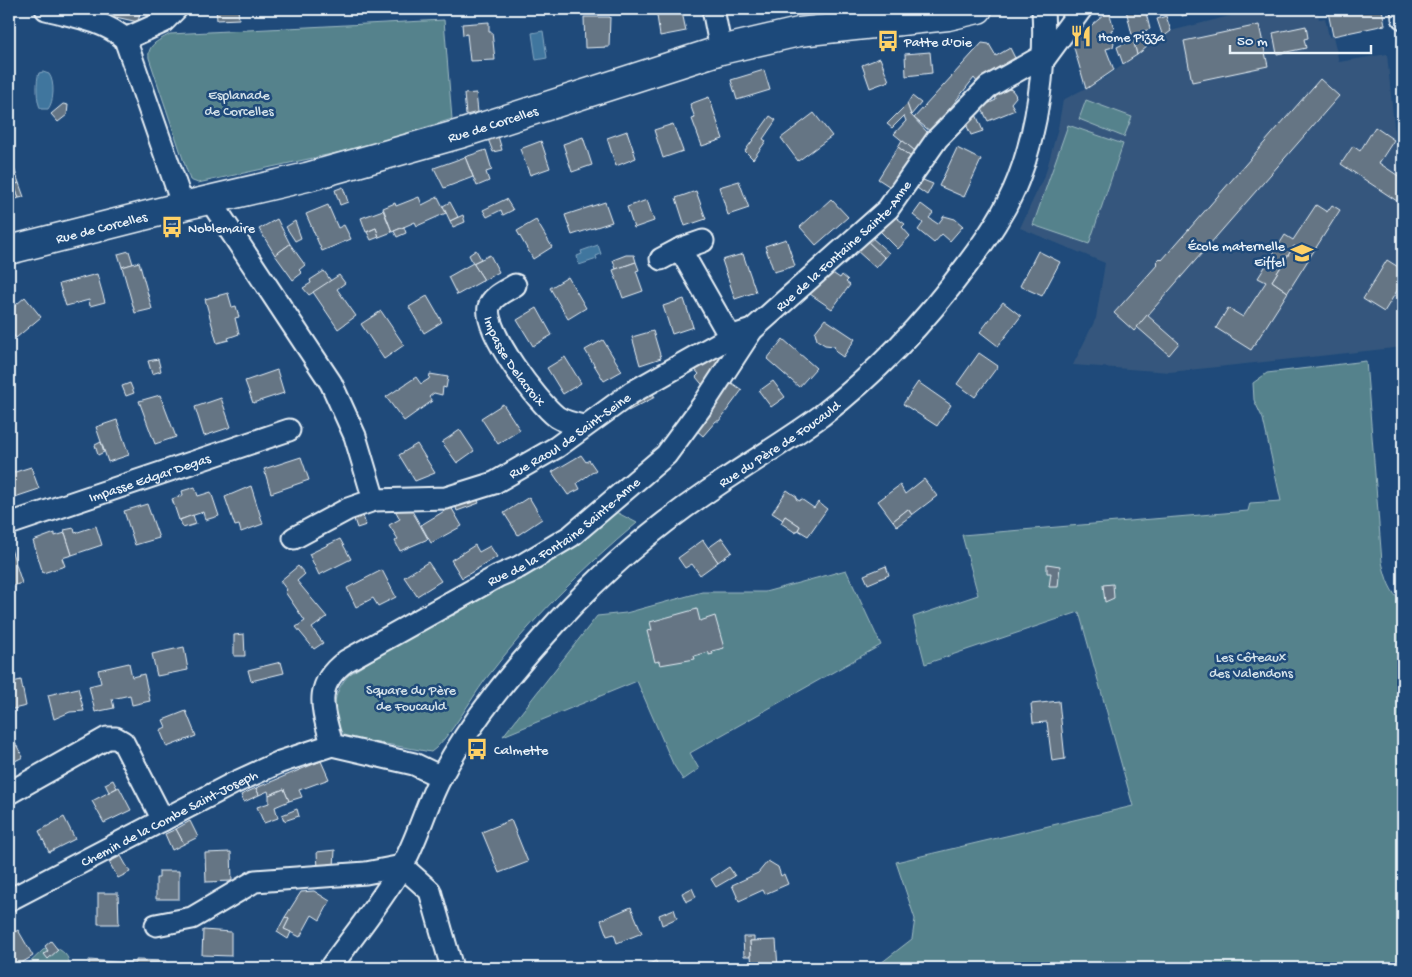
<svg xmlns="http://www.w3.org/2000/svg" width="1412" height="977" font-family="'Gochi Hand',sans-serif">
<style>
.built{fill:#34577d}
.green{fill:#54828c;stroke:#9ebac2}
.water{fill:#41769e;stroke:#84a7c2}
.building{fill:#657584;stroke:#e8f1f8}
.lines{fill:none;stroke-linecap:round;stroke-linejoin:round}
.minor-casing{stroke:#e8f1f8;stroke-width:25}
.secondary-casing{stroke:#e8f1f8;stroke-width:31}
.minor{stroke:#1f4a7a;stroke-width:21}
.secondary{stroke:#1f4a7a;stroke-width:28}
.labels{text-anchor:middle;stroke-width:5;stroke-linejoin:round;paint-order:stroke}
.poi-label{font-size:14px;fill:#e8f1f8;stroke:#1f4a7a;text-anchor:start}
.park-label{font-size:14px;fill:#d2e0e8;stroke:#1f4a7a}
.street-label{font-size:14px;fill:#e8f1f8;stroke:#1f4a7a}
</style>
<rect width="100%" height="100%" fill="#1f4a7a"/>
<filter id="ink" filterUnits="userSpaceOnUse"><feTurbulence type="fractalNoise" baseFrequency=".02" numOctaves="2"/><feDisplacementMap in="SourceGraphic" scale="10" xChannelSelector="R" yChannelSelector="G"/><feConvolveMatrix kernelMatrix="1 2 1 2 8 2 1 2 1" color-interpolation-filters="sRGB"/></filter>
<g filter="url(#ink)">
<polygon class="built" points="1257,9 1317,9 1319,19 1325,18 1329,37 1333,36 1339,62 1387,54 1398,167 1403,169 1403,347 1170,372 1073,365 1096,318 1105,263 1020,228 1046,172 1058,128 1063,100 1103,79 1171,31"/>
<g class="green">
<path d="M444 20 452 119 359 148 198 183 190 180 149 58C147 44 160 40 170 34Z"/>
<polygon points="1086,100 1132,117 1124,137 1079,119"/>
<polygon points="1068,125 1123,144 1089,244 1033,225"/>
<path d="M1366 361 1382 562C1386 579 1390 592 1403 604V968H880L881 963 912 939 915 919 896 862 1133 806 1079 612 925 664 913 617 978 595 962 535 1248 511 1250 503 1281 501 1263 419 1254 400 1253 383 1267 373Z"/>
<path d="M616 512 637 523C581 570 529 622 485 680 469 702 455 729 436 748L431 752 346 737C328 719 332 691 350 674L443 615 451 613 453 616Z"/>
<polygon points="846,570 881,645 690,753 699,769 683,780 673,764 637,681 503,736 597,616 626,613 702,592 765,592"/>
<path d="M52 946C62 950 71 956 69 968H24L43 950Z"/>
</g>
<g class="water">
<polygon points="543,31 547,58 536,60 532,33"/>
<path d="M43 72 49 74C55 82 54 102 48 109H41C36 103 36 79 39 73Z"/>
<polygon points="598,245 601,254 596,256 597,259 579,265 577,256 582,254 581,251"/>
</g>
<g class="building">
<polygon points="80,9 141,9 138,22"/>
<polygon points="216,9 238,9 239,19 217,20"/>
<polygon points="656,9 684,9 682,12 686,31 660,36"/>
<polygon points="1128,9 1145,9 1150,29 1142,32 1147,47 1137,55 1126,10"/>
<polygon points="1181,9 1212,9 1182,16"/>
<polygon points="1341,9 1382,9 1385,25 1333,36 1328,12"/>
<polygon points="1109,11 1114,29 1111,30 1114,42 1113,47 1106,49 1114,70 1086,89 1072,41"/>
<polygon points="1166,16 1171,31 1163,37 1157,19"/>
<polygon points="584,17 610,17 609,47 585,48"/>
<polygon points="489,22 489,32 492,32 495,60 470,61 467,34 463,35 462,24"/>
<polygon points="1259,25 1268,66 1192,82 1184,41"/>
<polygon points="1306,26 1308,38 1304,39 1306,48 1277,54 1273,33"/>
<polygon points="1133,39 1137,55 1123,64 1117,47"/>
<polygon points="982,43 989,44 996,56 1010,48 1015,58 978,83 974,78 931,132 914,118"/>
<polygon points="930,52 932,73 906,76 905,54"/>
<polygon points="880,58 889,81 870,88 862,65"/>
<polygon points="764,70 770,90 737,100 731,80"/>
<polygon points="1320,79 1339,96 1134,331 1114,313 1158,264 1156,262 1160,258 1162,260"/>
<polygon points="1005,88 1012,90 1015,94 1016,97 1011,103 1015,110 988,121 981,107 996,100 995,96"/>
<polygon points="476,93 478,112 466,115 464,94"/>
<polygon points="912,96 921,103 911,115 907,104"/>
<polygon points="709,97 723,139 702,146 692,119 695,118 690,104"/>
<polygon points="63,104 68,105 67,115 58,122 51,114"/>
<polygon points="907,104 911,115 929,134 915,151 894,134 906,121 904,116 892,128 887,124"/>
<polygon points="975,112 983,131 971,135 965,122"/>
<polygon points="814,113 832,136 798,161 781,138"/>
<polygon points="770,116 776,120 763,139 766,141 753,159 745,151"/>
<polygon points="673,124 683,151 663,158 654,130"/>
<polygon points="1375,127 1394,140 1379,163 1403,179 1403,205 1341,164 1353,146 1360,151"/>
<polygon points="627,131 636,158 616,166 607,138"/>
<polygon points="498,136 502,150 493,152 488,139"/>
<polygon points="583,137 592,165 572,172 563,144"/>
<polygon points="902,140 915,151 911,157 898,147"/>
<polygon points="541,141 550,168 530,175 520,149"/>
<polygon points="898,147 911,157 892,188 878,179"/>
<polygon points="957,148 981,160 964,197 939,186"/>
<polygon points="486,150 492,170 486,172 489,181 477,186 465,157"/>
<polygon points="9,153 19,183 14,185 19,198 9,202"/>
<polygon points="465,157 473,177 444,188 434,168"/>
<polygon points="923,180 933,184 927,195 917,188"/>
<polygon points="739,181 749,208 728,215 719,187"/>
<polygon points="19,183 24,197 19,198 14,185"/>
<polygon points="343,187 348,202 340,205 335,190"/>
<polygon points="696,191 706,219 685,226 676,198"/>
<polygon points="419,197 422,205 438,197 446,213 417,226 415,222 392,232 383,208 395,203 396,206"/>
<polygon points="506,199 513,210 503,215 501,210 487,217 483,210"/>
<polygon points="831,199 848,217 816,245 800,227"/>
<polygon points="647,200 654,221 634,228 627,207"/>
<polygon points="450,202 458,217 450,221 443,206"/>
<polygon points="605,202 612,222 572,235 565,215"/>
<polygon points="921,204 933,213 929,218 938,224 944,216 955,219 963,226 950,241 942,234 934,243 918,230 923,223 913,215"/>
<polygon points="328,205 338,228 344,225 351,239 322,251 306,214"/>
<polygon points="1316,205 1327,212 1332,205 1340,210 1310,257 1294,246 1272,281 1288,292 1251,350 1216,328 1228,308 1243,317 1266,282 1258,278 1285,235 1293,240"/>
<polygon points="383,210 392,232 379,237 376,228 366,232 361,218"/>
<polygon points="463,215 465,222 453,227 450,221"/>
<polygon points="894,216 905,224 902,227 910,236 898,249 878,229"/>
<polygon points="277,219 290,244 275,255 259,229"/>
<polygon points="536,220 552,247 533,259 517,231"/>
<polygon points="295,221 301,238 295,241 286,227"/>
<polygon points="404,227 406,233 397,237 394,231"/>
<polygon points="376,228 379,237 371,240 367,232"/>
<polygon points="871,237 889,253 885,258 866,240"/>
<polygon points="786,239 795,266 774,272 765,246"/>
<polygon points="866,240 885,258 876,268 856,250"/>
<polygon points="290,244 305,265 299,270 302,273 293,280 275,255"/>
<polygon points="1294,246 1310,257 1288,292 1272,281"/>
<polygon points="476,250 481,259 473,263 469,255"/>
<polygon points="129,251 133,264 122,267 118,254"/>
<polygon points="1038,251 1060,262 1042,296 1020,286"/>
<polygon points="743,254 756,292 735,299 722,260"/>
<polygon points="490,255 499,272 484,280 473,263"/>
<polygon points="626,255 634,255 636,262 616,269 613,260"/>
<polygon points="1387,260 1403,270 1403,281 1384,312 1363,299"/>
<polygon points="139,262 152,309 135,313 122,267"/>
<polygon points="636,262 639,270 636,271 643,291 623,298 613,270"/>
<polygon points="473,263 484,280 457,295 448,277"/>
<polygon points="324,271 331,281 309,295 303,288 311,283 310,280"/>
<polygon points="831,272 840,278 842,275 848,280 846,282 850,285 832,309 807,292"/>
<polygon points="97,274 105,302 90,306 89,300 66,306 59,284"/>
<polygon points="339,275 345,283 337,289 356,316 338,329 313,292"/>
<polygon points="568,277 586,308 568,319 550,288"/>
<polygon points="228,293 232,307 236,306 239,317 235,318 239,334 228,338 229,340 217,343 205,299"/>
<polygon points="427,296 442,322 424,333 409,307"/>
<polygon points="25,297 41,317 16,338 9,330 9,311"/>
<polygon points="684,299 693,327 672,334 663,306"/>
<polygon points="1003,302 1021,316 998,346 980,332"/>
<polygon points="537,308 552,335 533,346 517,320"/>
<polygon points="381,311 404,345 384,359 361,324"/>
<polygon points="1147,315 1179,343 1169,355 1137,327"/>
<polygon points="825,319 855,339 843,357 836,352 834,346 825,345 817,340 815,332"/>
<polygon points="653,331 661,358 640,365 632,337"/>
<polygon points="783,339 816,368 799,387 767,359"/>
<polygon points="603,340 622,371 604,381 585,350"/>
<polygon points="979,353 998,366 975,397 957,384"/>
<polygon points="715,354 723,362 706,389 696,377 699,374 692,366"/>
<polygon points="565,357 581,383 563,394 547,368"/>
<polygon points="158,359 161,371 152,374 148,361"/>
<polygon points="277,370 284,393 253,403 245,381"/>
<polygon points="430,374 448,377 446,388 443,387 442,395 434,393 429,397 432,401 404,421 386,397 416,377 421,384 429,379"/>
<polygon points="729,381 742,390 719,421 716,421 703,436 695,429"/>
<polygon points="773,381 785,397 771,407 759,391"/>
<polygon points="918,382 951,405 937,426 903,404"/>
<polygon points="130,383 134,393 126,396 122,386"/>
<polygon points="650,389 655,397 628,411 623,403"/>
<polygon points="160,395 176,437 155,444 139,401"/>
<polygon points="221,398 231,427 204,436 195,407"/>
<polygon points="503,404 520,430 498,444 481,418"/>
<polygon points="117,420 129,455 108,462 96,427"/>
<polygon points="460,430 474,451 457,463 442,442"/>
<polygon points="101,442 104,452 98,455 95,445"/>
<polygon points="417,444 435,473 415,481 399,455"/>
<polygon points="581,455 586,462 589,460 596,470 577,483 580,489 568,495 552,472"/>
<polygon points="301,457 309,480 271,493 264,469"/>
<polygon points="31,467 39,489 12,498 9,489 9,474"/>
<polygon points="924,479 937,496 912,515 908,509 893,521 878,501 900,485 905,494"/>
<polygon points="251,486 263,524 241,532 239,525 235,526 225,497"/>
<polygon points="195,487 198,496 211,492 219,516 205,520 203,512 179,520 172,499 183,495 182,491"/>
<polygon points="787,490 797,497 796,499 800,501 801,499 814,508 818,502 827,509 808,536 798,530 800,526 785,516 783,520 772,513"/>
<polygon points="476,496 479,503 457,511 455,504"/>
<polygon points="529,497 542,519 518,535 504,513"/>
<polygon points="1403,501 1403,552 1398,502"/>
<polygon points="147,504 159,538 135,545 124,511"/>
<polygon points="451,507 462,526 431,543 421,525"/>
<polygon points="411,509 428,539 400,551 395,541 398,539 389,525 400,519 395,510"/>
<polygon points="908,509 912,515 897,526 893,521"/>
<polygon points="193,515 196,524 183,528 180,520"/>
<polygon points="363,516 366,525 357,528 354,519"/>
<polygon points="785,516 800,526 796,533 781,523"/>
<polygon points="96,526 102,545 72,555 64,530 74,528 75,533"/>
<polygon points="55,533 55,536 65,533 72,555 62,558 65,566 43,573 33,541"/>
<polygon points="722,538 732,552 718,562 708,548"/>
<polygon points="340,539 351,559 319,575 309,554"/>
<polygon points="703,540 718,562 700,575 692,564 685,568 678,558"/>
<polygon points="475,545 479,552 490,546 497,557 462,578 451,560"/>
<polygon points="11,549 22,583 9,587 9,550"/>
<polygon points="428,562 441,581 417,596 404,577"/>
<polygon points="1047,564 1060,566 1058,587 1049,587 1051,573 1047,573"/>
<polygon points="298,566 305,574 297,581 327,617 312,628 323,643 314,649 296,627 305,621 285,592 287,590 280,581"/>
<polygon points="886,566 889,575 868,584 864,575"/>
<polygon points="382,570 396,597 378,606 373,598 356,607 347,588"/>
<polygon points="1113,584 1114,598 1105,602 1103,585"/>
<polygon points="697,609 700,621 715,616 724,648 712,651 713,654 709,655 709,652 694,656 695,659 660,665 659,661 655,662 647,631 652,630 650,622"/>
<polygon points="244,634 245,656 234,656 234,635"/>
<polygon points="184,647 188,670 157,676 152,654"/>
<polygon points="281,662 284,673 251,681 248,670"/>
<polygon points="129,663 132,677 144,674 150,701 132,705 130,695 112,699 114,708 95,712 89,686 101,683 98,670"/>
<polygon points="21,680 26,706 9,710 9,683"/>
<polygon points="78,688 84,711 70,712 54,719 48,695"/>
<polygon points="1059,701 1065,759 1052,761 1047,722 1033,723 1031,704"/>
<polygon points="186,711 196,736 167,747 160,730 166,727 163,720"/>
<polygon points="10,734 23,757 9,764 9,735"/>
<polygon points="321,761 329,779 299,790 302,797 289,801 284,789 269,795 268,791 259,795 256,788"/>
<polygon points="113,780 117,788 109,792 105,784"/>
<polygon points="119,787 131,810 104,823 92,801"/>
<polygon points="256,788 259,795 244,802 241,795"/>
<polygon points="284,789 289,801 275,807 278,818 264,823 257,807 269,803 269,795"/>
<polygon points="297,809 299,816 284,821 282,815"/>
<polygon points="64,817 75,839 49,852 39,831"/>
<polygon points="511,820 528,862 499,873 482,832"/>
<polygon points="190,821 198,837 184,844 176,829"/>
<polygon points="176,829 184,844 172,850 165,834"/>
<polygon points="335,850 334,867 318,869 317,852"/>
<polygon points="231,852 232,881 206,882 205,853"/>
<polygon points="121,856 130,872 118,878 109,862"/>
<polygon points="768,861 778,867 781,876 784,874 788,884 765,894 763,890 739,901 732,885 758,873"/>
<polygon points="729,867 735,876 716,887 711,879"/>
<polygon points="159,871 179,871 179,899 156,899 156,878 159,878"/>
<polygon points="692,888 696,897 686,902 682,893"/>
<polygon points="314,891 330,901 320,920 312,915 300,937 284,929 289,919 285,917 301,892"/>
<polygon points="98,893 118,893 119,924 98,924"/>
<polygon points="631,907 642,933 617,943 614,934 607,936 601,920"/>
<polygon points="674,909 677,918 662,925 659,915"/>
<polygon points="285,917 289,919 284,929 291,932 288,939 277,932"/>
<polygon points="18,930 33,956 13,968 9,968 9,936"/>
<polygon points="203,930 231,932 231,956 202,955"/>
<polygon points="743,937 754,937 754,941 750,941 751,956 744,956"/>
<polygon points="776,940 778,968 752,968 750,941"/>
<polygon points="51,941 58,950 48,959 44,954 48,951 45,946"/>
<polygon points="89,960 127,963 127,968 89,968"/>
<polygon points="136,960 166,961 166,968 127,968 127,963 136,963"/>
<polygon points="656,961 659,968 642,968 642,967"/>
</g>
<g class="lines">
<g class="minor-casing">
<g id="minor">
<path d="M46 9C72 16 104 20 125 39L183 206"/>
<polyline points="713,9 721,50"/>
<polyline points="1402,9 1403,18"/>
<polyline points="125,39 163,22 176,9"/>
<polyline points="1042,62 1081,9"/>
<path id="s1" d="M210 200 331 383 355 436 374 500 446 498 494 483 557 447 631 393 730 337 752 330"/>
<polyline points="703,241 680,249 730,337"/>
<polyline points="661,259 680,249"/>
<path id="s2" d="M515 285C506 291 492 296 489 307 483 330 538 403 557 417 565 422 574 424 583 426"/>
<path id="s3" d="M9 524 289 430"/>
<polyline points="294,538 348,509 374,500"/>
<path id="s4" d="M441 777 414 764 332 745C323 709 312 686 346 661L498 576 519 567 571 536 666 455 705 402 752 330 888 209 937 139 988 87 1043 56"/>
<polyline points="9,793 107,738 116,738 123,742 163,820"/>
<polyline points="402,866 430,891 452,968"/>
<path id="s5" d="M9 900 234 783 280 762 332 745"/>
<polyline points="156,925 192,918 255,881 366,873 402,866"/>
<path id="s6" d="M330 968C354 935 381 902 402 866 418 838 426 804 442 775 472 719 514 669 557 622 602 573 652 529 707 492 744 466 784 443 821 416 877 373 925 322 967 265 987 238 1006 211 1018 180 1038 129 1046 63 1043 9"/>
</g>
</g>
<g class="secondary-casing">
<g id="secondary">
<path id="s7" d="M9 250 183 206 307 177 463 133 721 50 799 32 948 16 978 9"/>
</g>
</g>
<use href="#minor" class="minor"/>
<use href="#secondary" class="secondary"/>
</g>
</g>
<defs>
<g id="restaurant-bare" transform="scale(1.725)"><path d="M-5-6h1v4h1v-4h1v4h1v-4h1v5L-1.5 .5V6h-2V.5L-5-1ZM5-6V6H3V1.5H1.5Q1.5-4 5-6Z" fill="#ffd166" stroke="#1f4a7a" stroke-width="2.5" paint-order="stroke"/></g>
<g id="bus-bare" transform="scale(1.725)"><path d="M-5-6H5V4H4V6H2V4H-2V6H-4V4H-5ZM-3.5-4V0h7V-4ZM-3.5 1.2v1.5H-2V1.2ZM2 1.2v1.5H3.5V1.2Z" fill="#ffd166" stroke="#1f4a7a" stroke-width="2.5" paint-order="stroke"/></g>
<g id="school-bare" transform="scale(1.725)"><path d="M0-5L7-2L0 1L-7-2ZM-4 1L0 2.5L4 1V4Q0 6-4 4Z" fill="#ffd166" stroke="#1f4a7a" stroke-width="2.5" paint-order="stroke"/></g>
</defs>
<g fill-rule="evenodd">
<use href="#restaurant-bare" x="1081" y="36"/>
<use href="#bus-bare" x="888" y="41"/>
<use href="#bus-bare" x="172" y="227"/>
<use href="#school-bare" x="1302" y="253"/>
<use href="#bus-bare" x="477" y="749"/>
</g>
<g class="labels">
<g class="poi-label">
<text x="1098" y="41">Home Pizza</text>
<text x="904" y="46">Patte d'Oie</text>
<text x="188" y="232">Noblemaire</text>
<text x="1285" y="250" text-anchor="end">École maternelle<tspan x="1285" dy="16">Eiffel</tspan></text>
<text x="494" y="754">Calmette</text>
</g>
<g class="park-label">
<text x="239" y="99">Esplanade<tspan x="239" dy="16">de Corcelles</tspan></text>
<text x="1251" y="661">Les Côteaux<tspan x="1251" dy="16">des Valendons</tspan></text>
<text x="411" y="694">Square du Père<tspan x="411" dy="16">de Foucauld</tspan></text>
</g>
<g class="street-label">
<text dy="5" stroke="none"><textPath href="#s7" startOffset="500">Rue de Corcelles</textPath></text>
<text dy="5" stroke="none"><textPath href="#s7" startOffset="95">Rue de Corcelles</textPath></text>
<text dy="5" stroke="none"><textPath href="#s4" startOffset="866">Rue de la Fontaine Sainte-Anne</textPath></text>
<text dy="5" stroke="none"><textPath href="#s2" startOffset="96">Impasse Delacroix</textPath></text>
<text dy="5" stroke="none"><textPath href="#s1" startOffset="556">Rue Raoul de Saint-Seine</textPath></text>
<text dy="5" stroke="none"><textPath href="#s6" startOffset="702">Rue du Père de Foucauld</textPath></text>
<text dy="5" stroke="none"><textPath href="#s3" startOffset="148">Impasse Edgar Degas</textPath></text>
<text dy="5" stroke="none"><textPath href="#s4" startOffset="461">Rue de la Fontaine Sainte-Anne</textPath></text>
<text dy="5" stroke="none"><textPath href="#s5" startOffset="180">Chemin de la Combe Saint-Joseph</textPath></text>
</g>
</g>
<rect width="1412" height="977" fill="none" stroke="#1f4a7a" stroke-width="30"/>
<rect x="15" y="15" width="1382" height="947" fill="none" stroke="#e8f1f8" stroke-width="2" filter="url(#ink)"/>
<path d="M1230 45v8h141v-8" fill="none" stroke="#e8f1f8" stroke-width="2.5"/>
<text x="1237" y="45" font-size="15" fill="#e8f1f8" stroke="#1f4a7a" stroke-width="4" paint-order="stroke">50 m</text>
</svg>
